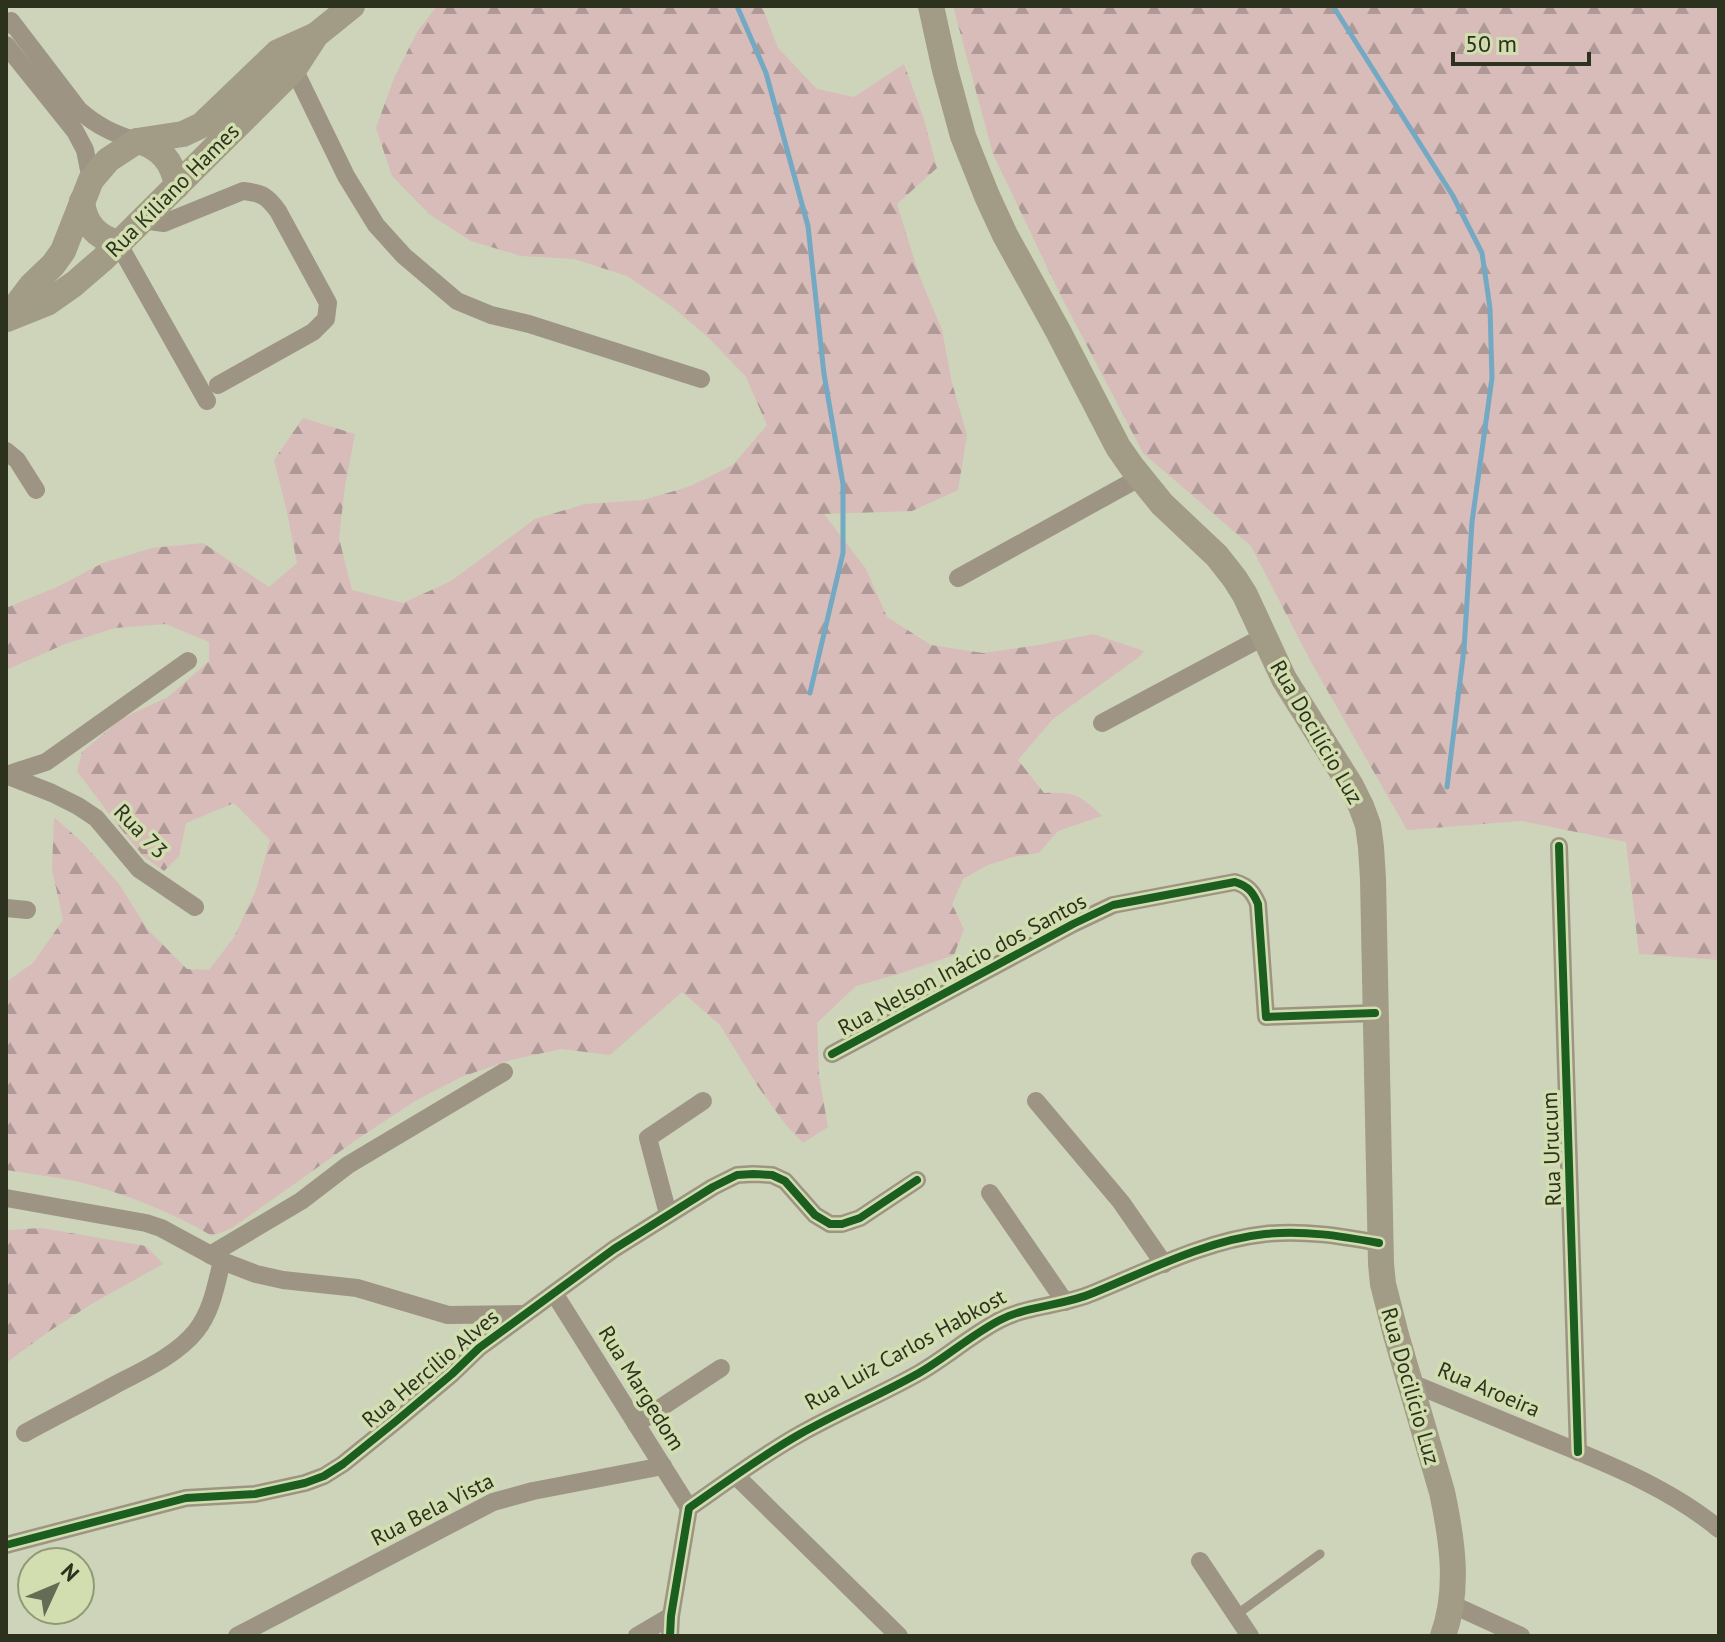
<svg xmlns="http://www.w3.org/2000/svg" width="1725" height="1642" font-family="'PT Sans',sans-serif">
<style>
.forest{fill:url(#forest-firs)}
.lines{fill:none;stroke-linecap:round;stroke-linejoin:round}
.stream{stroke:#73a9c3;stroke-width:5}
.service{stroke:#9d9484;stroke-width:9}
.minor{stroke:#9d9484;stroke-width:18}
.secondary{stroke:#a29b85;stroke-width:26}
.cycleway-casing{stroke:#d3deb0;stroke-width:13}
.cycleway{stroke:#1b5e20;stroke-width:8}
.labels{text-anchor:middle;stroke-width:7;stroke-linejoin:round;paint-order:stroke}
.street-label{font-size:22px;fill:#2d321f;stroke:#d3deb0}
</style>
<defs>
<pattern id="forest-firs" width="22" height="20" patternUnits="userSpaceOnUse" patternTransform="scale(2)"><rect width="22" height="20" fill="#d7bcb9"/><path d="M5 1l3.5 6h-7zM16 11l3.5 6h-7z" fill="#af9996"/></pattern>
</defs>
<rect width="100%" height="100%" fill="#cdd4ba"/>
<g class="forest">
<path d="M437 6H762L778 48 817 89 854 97 904 64 923 116 937 168 897 204 919 275 942 330 952 383 967 435 958 490 912 511 824 514 866 569 887 617 931 645 983 653 1039 645 1093 634 1144 651 1139 657 1053 719 1018 760 1044 793C1075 792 1080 795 1102 816L1058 831 1039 853 1013 857 988 865 963 879 952 904 964 929 954 955 905 972 856 986 817 1023 819 1076 828 1127 803 1143 786 1125 757 1085 720 1025 682 992 610 1055 561 1049 511 1060 461 1077 415 1101 356 1140 232 1228 212 1236C177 1215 138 1199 98 1187 69 1178 36 1175 6 1170V982L33 963 63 920 52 869 54 817 83 843 119 884 148 930 187 969 209 970 234 937 256 890 270 840 234 803 186 823 179 856 164 871 143 856 109 814 77 771 82 752 121 719 168 697 209 661V642L166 624 115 628 65 644 6 670V608L57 587 103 563 152 548 203 543 269 587 297 563 287 512 274 460 303 418 355 434 345 486 339 538 352 590 403 603 451 581 535 519 585 504 643 500 688 487 733 465 767 425 746 377 709 338 670 305 627 276 574 259 521 256 471 241 429 214 392 176 376 128 394 78 417 32Z"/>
<polygon points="953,6 1719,6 1719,960 1639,954 1626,842 1522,821 1407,830 1311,662 1251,546 1143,453 1060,294 993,154"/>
<polygon points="42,1228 146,1246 163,1264 93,1303 48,1332 6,1363 6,1230"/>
</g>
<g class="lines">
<g class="stream">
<polyline points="737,6 766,73 808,226 824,374 843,484 843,553 810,693"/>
<polyline points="1333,6 1453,196 1482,253 1490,308 1492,378 1472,522 1464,649 1447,787"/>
</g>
<polyline class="service" points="1236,1615 1320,1554"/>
<g class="minor">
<path d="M6 25 11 21 79 110C97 126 114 134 137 141"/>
<polyline points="6,45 75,131 85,150 91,180"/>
<polyline points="294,69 346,176 376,225 404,256 457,301 491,315 529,324 701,379"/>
<path d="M142 220 164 223 243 191C262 193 267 196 278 211L328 303 326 319 313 332 218 385"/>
<polyline points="118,243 207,401"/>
<polyline points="6,451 17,460 36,490"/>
<polyline points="958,578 1139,478"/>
<polyline points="1102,723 1263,637"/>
<polyline points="6,775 52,793 78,806 96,818 139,869 195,907"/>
<polyline points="6,775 46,762 188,661"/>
<polyline points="1559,846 1578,1452"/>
<polyline points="6,908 27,910"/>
<path d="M832 1054 1073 924 1113 905 1235 882C1248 886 1253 892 1258 904L1266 1017 1375 1013"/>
<polyline points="1036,1101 1121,1202 1164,1264"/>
<polyline points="990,1193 1065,1302"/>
<polyline points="6,1198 146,1223 161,1228 222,1261 256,1274 283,1280 357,1288 448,1315 525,1314"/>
<polyline points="668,1214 648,1138 703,1101"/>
<polyline points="210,1255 301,1201 348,1165 504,1072"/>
<polyline points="554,1293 689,1508"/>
<path d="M1409 1382C1458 1402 1508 1423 1557 1443 1613 1466 1672 1490 1719 1529"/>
<polyline points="636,1424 721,1368"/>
<path d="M25 1433C54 1417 84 1402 113 1386 141 1371 176 1356 196 1331 212 1311 216 1285 222 1261"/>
<polyline points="736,1476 899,1636"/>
<polyline points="6,1545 186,1498 255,1494 305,1483 324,1476 343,1464 395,1422 452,1374 479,1348 614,1249 713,1187 737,1175 753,1174 772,1175 785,1181 815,1215 830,1224 842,1224 860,1218 917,1180"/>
<polyline points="1200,1561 1250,1636"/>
<polyline points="1451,1604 1521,1636"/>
<polyline points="237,1636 493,1502 533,1491 663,1466"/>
<polyline points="637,1636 671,1616"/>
<path d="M670 1636 671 1616 689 1508C725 1483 761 1456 800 1434 839 1412 880 1395 919 1373 947 1357 971 1335 1000 1320 1029 1305 1063 1306 1093 1293 1147 1271 1207 1240 1265 1234 1304 1230 1341 1236 1379 1243"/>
</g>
<g class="secondary">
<path d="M931 6 945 70 963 136 987 196 1005 235 1058 331 1118 447 1132 467 1162 504 1217 556 1235 579 1245 595 1284 679 1351 786 1361 806 1368 825 1371 847 1373 879 1381 1264 1383 1284 1396 1335 1442 1492C1452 1539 1460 1589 1443 1636"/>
<path d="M137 141C161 147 173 162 177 186"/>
<path d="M82 201C84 224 97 237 118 243"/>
<polyline points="6,319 31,286 53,265 63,251 91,180 108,160 137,141 183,134 202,125 278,52 316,35 352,6"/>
<polyline points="7,319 47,303 74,284 103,259 294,69 316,35"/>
</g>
<g class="cycleway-casing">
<g id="cycleway">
<polyline points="1559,846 1578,1452"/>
<path d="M832 1054 1073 924 1113 905 1235 882C1248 886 1253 892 1258 904L1266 1017 1375 1013"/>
<polyline points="6,1545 186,1498 255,1494 305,1483 324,1476 343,1464 395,1422 452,1374 479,1348 614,1249 713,1187 737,1175 753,1174 772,1175 785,1181 815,1215 830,1224 842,1224 860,1218 917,1180"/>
<path d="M670 1636 671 1616 689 1508C725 1483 761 1456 800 1434 839 1412 880 1395 919 1373 947 1357 971 1335 1000 1320 1029 1305 1063 1306 1093 1293 1147 1271 1207 1240 1265 1234 1304 1230 1341 1236 1379 1243"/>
</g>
</g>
<use href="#cycleway" class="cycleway"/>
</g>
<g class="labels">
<g class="street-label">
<text transform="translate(172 190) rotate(-45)" y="8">Rua Kiliano Hames</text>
<text transform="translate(1317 732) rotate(60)" y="8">Rua Docilício Luz</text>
<text transform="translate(141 831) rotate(46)" y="8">Rua 73</text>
<text transform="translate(962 964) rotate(-28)" y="8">Rua Nelson Inácio dos Santos</text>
<text transform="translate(1551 1149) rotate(-92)" y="8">Rua Urucum</text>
<text transform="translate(905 1349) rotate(-29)" y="8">Rua Luiz Carlos Habkost</text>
<text transform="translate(430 1368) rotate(-40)" y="8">Rua Hercílio Alves</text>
<text transform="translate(1411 1386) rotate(74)" y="8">Rua Docilício Luz</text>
<text transform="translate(642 1388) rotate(58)" y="8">Rua Margedom</text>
<text transform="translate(1489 1389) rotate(23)" y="8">Rua Aroeira</text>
<text transform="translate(432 1509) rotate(-27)" y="8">Rua Bela Vista</text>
</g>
</g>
<rect width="1725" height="1642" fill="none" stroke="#2d321f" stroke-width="16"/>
<g transform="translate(56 1586) rotate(46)"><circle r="38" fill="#d3deb0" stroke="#919976" stroke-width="2"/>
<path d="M0-6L14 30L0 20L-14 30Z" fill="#656b55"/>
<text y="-12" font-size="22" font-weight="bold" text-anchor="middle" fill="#2d321f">N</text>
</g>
<path d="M1453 52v12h136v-12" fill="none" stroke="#2d321f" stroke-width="4"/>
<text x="1465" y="52" font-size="24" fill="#2d321f" stroke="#d3deb0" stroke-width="6" paint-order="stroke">50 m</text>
</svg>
